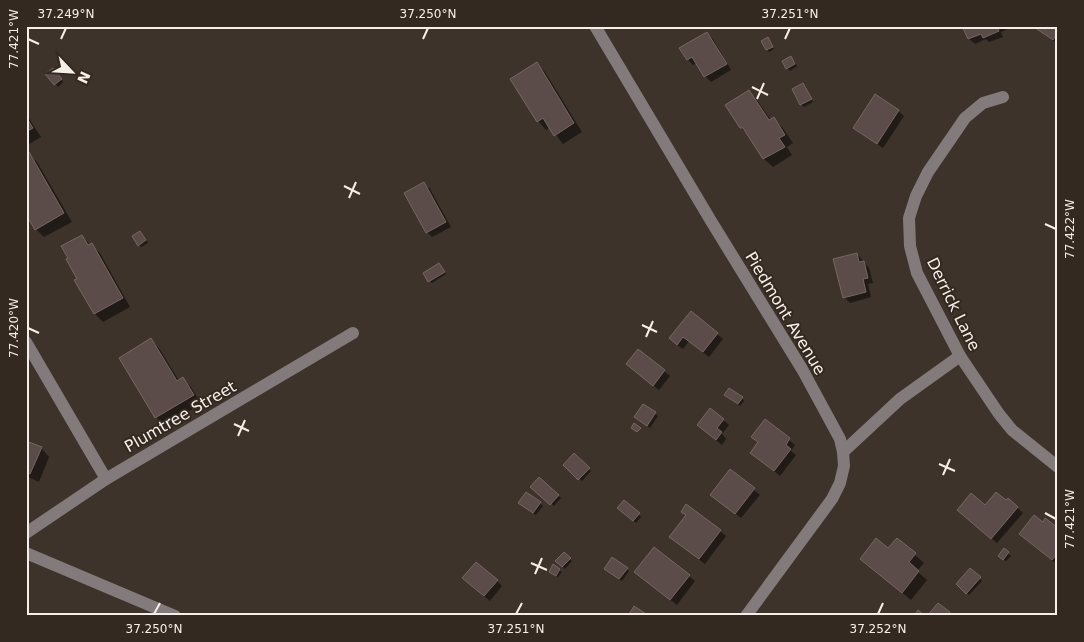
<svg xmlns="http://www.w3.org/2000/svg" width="1084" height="642" font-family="'DejaVu Sans',sans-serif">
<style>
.shadow{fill:#0007}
.building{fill:#5c4c49;stroke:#776663}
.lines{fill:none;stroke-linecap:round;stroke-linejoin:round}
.minor{stroke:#837b7b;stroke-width:12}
.ticks{fill:none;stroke:#f6efe9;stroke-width:2}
.labels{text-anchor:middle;stroke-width:4;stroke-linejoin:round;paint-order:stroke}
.street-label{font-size:16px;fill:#f6efe9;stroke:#332920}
.neatline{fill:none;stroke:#f6efe9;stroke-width:2}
.ticks-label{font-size:12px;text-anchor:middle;fill:#f6efe9}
</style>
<rect width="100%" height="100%" fill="#3d332a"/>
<g class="shadow">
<polygon points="964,26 1010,26 1010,28 1001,32 1003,37 989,42 986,39 975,44 969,39"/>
<polygon points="1031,26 1058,26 1058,44"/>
<polygon points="707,33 713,39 731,70 711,82 705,76 697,63 693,65 688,60"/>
<polygon points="768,39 774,49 769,52 767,49"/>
<polygon points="793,60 797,66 790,71 787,68"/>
<polygon points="537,64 545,72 582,132 563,144 550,127 546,130 538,121"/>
<polygon points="55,72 63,82 58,87 47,74"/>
<polygon points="805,87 813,102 804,107 801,104"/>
<polygon points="749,92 757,100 771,120 774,119 782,127 793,143 787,147 792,155 773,167 764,159 750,136 741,128"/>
<polygon points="898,111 904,116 883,148 854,128"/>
<polygon points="26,114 41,137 26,146"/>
<polygon points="29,154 37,162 72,222 44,237 36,229"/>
<polygon points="424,184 430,189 451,227 432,237 427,232"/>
<polygon points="143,235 148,243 141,247 139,245"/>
<polygon points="81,236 100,253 130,307 103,322 95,314 76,281 79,279 69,258"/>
<polygon points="857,254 869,268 873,283 868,284 871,297 850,303 844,297"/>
<polygon points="442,267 446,274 432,283 429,281"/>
<polygon points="691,313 723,339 709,357 689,341 683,349 676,344"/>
<polygon points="151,340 159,348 179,381 183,379 191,387 201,404 165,426 156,417 120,358"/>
<polygon points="627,364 664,371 670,376 659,390"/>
<polygon points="728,397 742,398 744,401 740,406"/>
<polygon points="643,405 658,416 650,428 638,419"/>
<polygon points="723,420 729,425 722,434 726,439 722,445 698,425"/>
<polygon points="765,421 795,445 791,451 796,455 780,476 752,453 759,443"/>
<polygon points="26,442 41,448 49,457 39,482 26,476"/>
<polygon points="574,455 591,471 582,481 565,465"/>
<polygon points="730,471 760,495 741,518 718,500"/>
<polygon points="539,479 561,498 554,506 532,487"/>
<polygon points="526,493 543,506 536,515 522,505"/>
<polygon points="1008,500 1023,513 997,543 964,515"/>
<polygon points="624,502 641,517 636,523 619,508"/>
<polygon points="682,512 720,531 726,536 705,564 671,537 687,516"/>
<polygon points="1046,520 1058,530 1058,565 1026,540"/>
<polygon points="897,539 924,563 917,571 927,580 911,600 861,559 889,550"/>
<polygon points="1004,550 1011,556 1006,561 999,556"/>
<polygon points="564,553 572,561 565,569 557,561"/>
<polygon points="627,569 629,571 622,581 608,571"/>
<polygon points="559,570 562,572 558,577 553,574"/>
<polygon points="970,570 982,581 969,595 957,584"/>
<polygon points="636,572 689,576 695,581 677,605"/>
<polygon points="497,581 502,586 490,601 469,583"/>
</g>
<g class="building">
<polygon points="962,26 997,26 999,31 983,38 981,34 968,39"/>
<polygon points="1032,26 1058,26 1058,35 1057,34 1053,40"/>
<polygon points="707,32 727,64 704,77 692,57 687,60 679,48"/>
<polygon points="768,37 773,47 766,50 761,41"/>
<polygon points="791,56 795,64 786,69 782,61"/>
<polygon points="537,62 574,123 554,136 543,118 537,122 510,79"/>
<polygon points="53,68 62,79 54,85 45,74"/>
<polygon points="803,83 812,99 800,105 792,89"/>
<polygon points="749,90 769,120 774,117 785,135 779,138 785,147 763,159 743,128 740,128 725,105"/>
<polygon points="875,94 899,110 877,144 853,128"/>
<polygon points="26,117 33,128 26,132"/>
<polygon points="29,152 64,213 35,230 26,214 26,154"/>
<polygon points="424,182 446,222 426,233 404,193"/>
<polygon points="140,231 146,240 138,246 132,236"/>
<polygon points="82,235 88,245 92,243 123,298 94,314 74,280 77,279 66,259 68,258 61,246"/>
<polygon points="857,253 859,262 864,261 868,278 863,279 866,292 843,298 833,259"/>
<polygon points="439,263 445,272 428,282 423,273"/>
<polygon points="691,311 718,333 703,352 683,337 677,345 669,338"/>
<polygon points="151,338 177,381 183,377 194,395 155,418 119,358"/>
<polygon points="638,349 665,370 653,386 626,364"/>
<polygon points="729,388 743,397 738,404 724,395"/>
<polygon points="643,404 656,412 647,426 634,417"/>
<polygon points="710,408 724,419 717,428 722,432 716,440 697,425"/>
<polygon points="765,419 790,438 786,445 791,449 774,471 750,453 758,442 751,437"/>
<polygon points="634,423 641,428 637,432 631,428"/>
<polygon points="26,441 42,447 30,474 26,472"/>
<polygon points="574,453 590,468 578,480 563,465"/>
<polygon points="730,469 755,488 735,514 710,495"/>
<polygon points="539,477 559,495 550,505 530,487"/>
<polygon points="526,492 541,502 533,513 518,503"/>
<polygon points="996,492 1006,500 1008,498 1018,507 991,539 957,510 971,493 985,505"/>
<polygon points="624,500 640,513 633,521 617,508"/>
<polygon points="686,504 721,530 699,559 669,537 686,515 681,512"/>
<polygon points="1034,515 1043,522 1045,518 1058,528 1056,533 1058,534 1058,553 1052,560 1019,534"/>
<polygon points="876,538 888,548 897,538 916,553 909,562 919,571 902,593 860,559"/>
<polygon points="654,547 690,575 670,600 634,572"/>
<polygon points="1004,548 1009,552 1003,560 998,556"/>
<polygon points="564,552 571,558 562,567 555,561"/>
<polygon points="612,557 628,568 619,579 604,569"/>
<polygon points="476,562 498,580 484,596 462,578"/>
<polygon points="553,564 560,569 556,576 549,572"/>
<polygon points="970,568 981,577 966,594 956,584"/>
<polygon points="938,603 950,612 948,616 927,616"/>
<polygon points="634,606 649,616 628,616"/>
<polygon points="918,610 925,616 914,616"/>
</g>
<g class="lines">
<g class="minor">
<polyline points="595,26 711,221 802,369 840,439 843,452 844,466 840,483 832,499 746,616"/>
<polyline points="1003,97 983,103 965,118 928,172 916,196 909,218 910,246 917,273 960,356 999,414 1012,430 1058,467"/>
<polyline points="26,342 106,479"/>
<polyline points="843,452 900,399 960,356"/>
<polyline points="26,533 106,479 353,333"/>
<polyline points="26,553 175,616"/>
</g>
</g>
<path class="ticks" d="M28 39 39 44M61 39 66 28M423 39 428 28M785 39 790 28M752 87 768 95M757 99 764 83M344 186 360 194M349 198 356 182M1045 224 1056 229M642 325 657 332M28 328 39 333M646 337 653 321M234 424 249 431M238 436 245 420M939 464 955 471M943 475 950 459M1045 513 1056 519M531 563 547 570M535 574 542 558M154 614 160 603M516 614 522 603M878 614 883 603"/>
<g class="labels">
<g class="street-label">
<text transform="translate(954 304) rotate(64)" y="6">Derrick Lane</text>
<text transform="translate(786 313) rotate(59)" y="6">Piedmont Avenue</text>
<text transform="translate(180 416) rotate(-30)" y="6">Plumtree Street</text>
</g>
</g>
<rect width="1084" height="642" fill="none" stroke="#332920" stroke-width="55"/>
<g transform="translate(72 72) rotate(115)" stroke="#332920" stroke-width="4" paint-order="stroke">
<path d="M0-4L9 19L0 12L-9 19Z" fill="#f6efe9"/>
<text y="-8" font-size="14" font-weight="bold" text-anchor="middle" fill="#f6efe9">N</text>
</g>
<rect x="28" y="28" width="1028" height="586" class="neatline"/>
<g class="ticks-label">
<text x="66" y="18">37.249°N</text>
<text x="428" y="18">37.250°N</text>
<text x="790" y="18">37.251°N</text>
<text transform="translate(14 39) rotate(-90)" y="4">77.421°W</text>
<text transform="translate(1070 229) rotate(-90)" y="4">77.422°W</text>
<text transform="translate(14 328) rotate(-90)" y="4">77.420°W</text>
<text transform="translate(1070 519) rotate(-90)" y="4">77.421°W</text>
<text x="154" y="633">37.250°N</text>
<text x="516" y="633">37.251°N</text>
<text x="878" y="633">37.252°N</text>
</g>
</svg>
